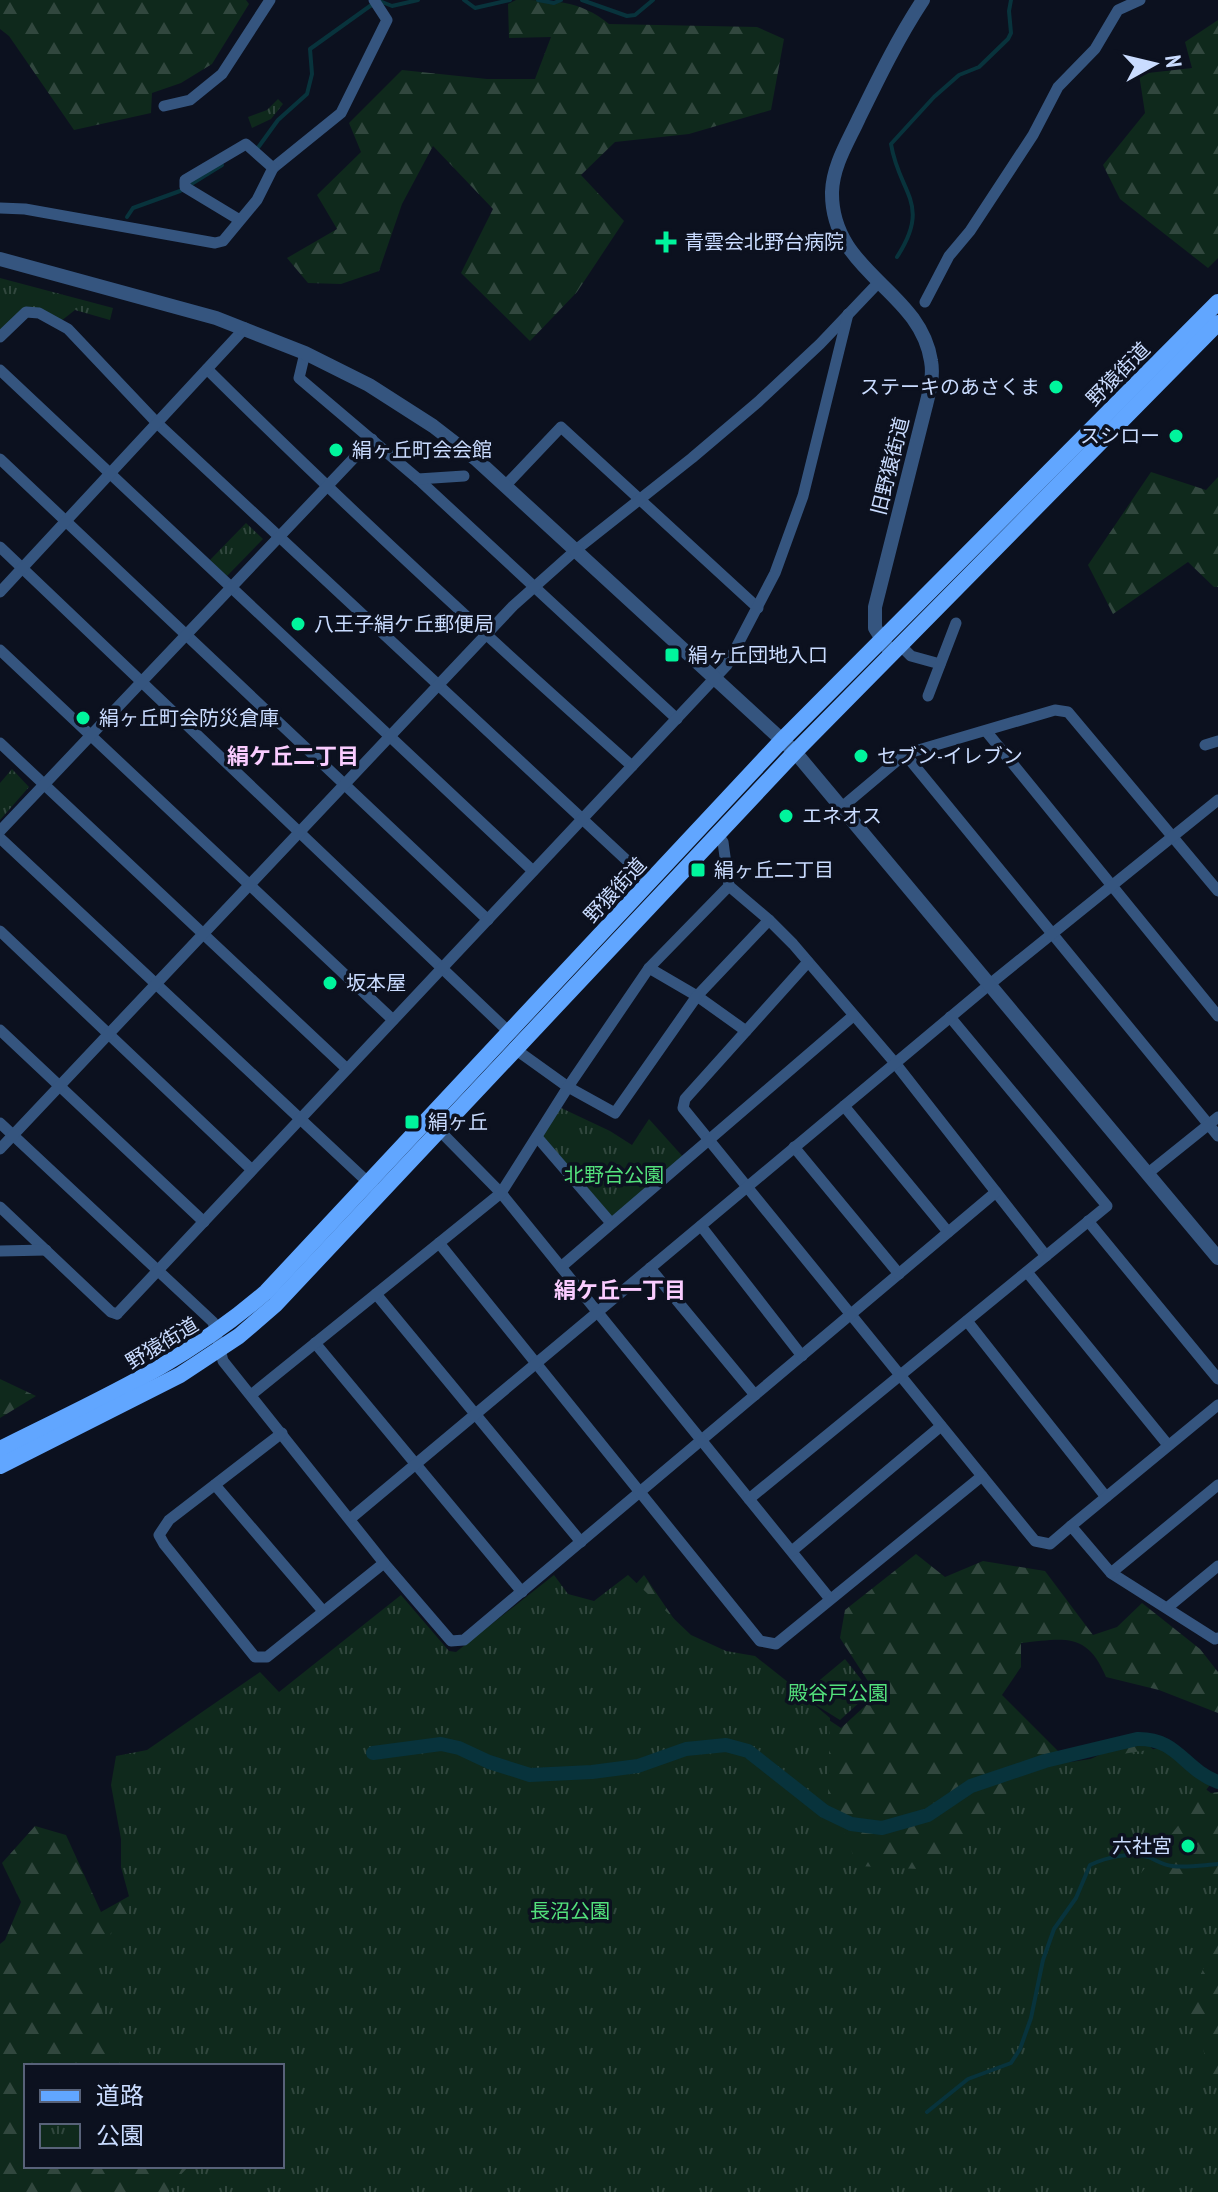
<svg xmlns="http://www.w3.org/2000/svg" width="1218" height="2192" font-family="'PT Sans Narrow','Noto Sans JP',sans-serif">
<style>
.forest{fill:url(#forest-firs);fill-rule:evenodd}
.park{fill:url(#park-tufts)}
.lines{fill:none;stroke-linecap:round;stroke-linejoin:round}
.stream{stroke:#08333c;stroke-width:4}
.canal{stroke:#08333c;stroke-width:14}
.minor{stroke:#35557f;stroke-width:11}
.tertiary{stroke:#35557f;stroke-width:14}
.secondary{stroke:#61a6ff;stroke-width:16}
.poi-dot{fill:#00f59c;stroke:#0c111f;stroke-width:3}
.labels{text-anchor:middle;stroke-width:7;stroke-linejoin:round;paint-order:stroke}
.poi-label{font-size:20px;fill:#cadcff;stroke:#0c111f;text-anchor:start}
.street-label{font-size:20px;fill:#cadcff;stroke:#0c111f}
.park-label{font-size:20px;fill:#53e17c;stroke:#0c111f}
.neighbourhood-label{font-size:22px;font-weight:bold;fill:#faccff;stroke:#0c111f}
</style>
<defs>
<pattern id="forest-firs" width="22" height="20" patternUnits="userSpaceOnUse" patternTransform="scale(2)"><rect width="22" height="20" fill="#0f291c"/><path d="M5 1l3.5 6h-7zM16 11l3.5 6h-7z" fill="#31473e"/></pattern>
<pattern id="park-tufts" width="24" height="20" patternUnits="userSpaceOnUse" patternTransform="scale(2)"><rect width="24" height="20" fill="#0f291c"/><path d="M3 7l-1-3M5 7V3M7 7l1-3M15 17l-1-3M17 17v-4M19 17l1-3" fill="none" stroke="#31473e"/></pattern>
</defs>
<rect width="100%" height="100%" fill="#0c111f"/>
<g class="forest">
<polygon points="0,0 246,0 249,4 212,64 181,83 152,93 151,113 74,130 9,36 0,29"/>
<path d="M516 0C552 0 580 0 609 24L757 27 784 39 771 110 689 134 615 142 581 175 624 221 577 292 530 341 461 273 493 209 433 146 402 204 379 271 341 284 308 283 287 258 337 229 317 195 361 152 349 123 402 70 487 79H535L551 37 509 38 508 4Z"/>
<polygon points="1218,20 1218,258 1208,268 1120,199 1103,165 1145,113 1139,74 1192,68 1185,42"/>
<polygon points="1151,472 1206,490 1218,477 1218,587 1214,587 1188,562 1113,614 1088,565"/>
<polygon points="0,1379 36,1396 0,1418"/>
<path d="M916 1554 945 1577 983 1561 1045 1571 1093 1635 1117 1627 1142 1603 1200 1649 1218 1672V1713L1159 1690 1106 1677C1087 1631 1063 1639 1021 1643V1667L1002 1695 1074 1767 1139 1736 1159 1755 1211 1793 1218 1792V2192H0V1944L5 1940 21 1902 2 1863 35 1826 66 1835 101 1912 140 1890 240 1749 608 1615 644 1575 695 1650 823 1716 841 1728 877 1695 840 1638 845 1610ZM26 2066H282V2166H26Z"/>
</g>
<g class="park">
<polygon points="278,99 283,104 271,119 252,128 248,117 267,110"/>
<polygon points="0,278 113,308 110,320 75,310 61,321 41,310 0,334"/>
<polygon points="246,523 263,539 227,576 210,560"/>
<polygon points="12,769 29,787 0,820 0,783"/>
<polygon points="557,1106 610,1131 632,1145 649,1119 685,1159 611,1223 537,1137"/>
<polygon points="554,1575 568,1594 594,1601 628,1575 691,1635 726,1651 755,1656 803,1694 845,1659 871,1692 840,1720 811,1702 830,1718 828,1795 858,1866 918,1869 982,1834 1011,1786 1058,1764 1161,1748 1210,1785 1134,1882 1218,1877 1218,1937 1187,2004 1218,2092 1218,2192 169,2192 171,2185 189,2166 282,2166 282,2066 121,2066 88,1973 89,1961 94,1952 123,1920 129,1910 130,1900 121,1867 121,1839 111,1785 116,1756 147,1750 260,1672 279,1692 401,1595 449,1651 456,1652"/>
</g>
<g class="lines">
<g class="stream">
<polyline points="464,0 475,8 510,0"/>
<polyline points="538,0 554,3 561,0"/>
<polyline points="582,0 627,16 635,15 653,0"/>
<polyline points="257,149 278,120 307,94 312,74 310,49 370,6 382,2 392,6 418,0"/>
<polyline points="127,217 133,208 180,191 222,165"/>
<path d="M897 257C932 203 899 194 891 144L934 97 959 75 979 67 1008 39 1011 33 1009 11 1011 0"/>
<path d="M927 2112 968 2079 1011 2063 1020 2049 1031 2018 1043 1960 1054 1929 1076 1898 1090 1865C1107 1857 1130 1852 1148 1857 1156 1860 1163 1865 1172 1866 1187 1868 1203 1865 1218 1864"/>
</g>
<path class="canal" d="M373 1753 441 1744 459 1748 489 1762 530 1775 592 1772 638 1766 686 1749 726 1745 748 1751 824 1811 851 1824 882 1828 928 1815 971 1786 1045 1761 1137 1739C1178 1738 1183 1769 1218 1782"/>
<g class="minor">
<polyline points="164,106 190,100 222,74 270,0"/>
<polyline points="273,168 341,113 387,20 374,0"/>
<polyline points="0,208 25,209 215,243 223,241 257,200 273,168 246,144 185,180 185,187 238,219"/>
<polyline points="925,302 949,256 970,231 1033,135 1058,87 1095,49 1118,10 1140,0"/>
<polyline points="0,337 26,312 39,313 68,329 157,423 650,882"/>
<polyline points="305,353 299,378 418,479 677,719"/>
<path d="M207 369C345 506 487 637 632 766"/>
<polyline points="0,370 533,871"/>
<polyline points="0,459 488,920"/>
<polyline points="418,479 464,476"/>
<polyline points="506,485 561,427 758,608"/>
<polyline points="0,547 509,1032"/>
<polyline points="0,592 245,328"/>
<polyline points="900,645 911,656 940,664"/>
<polyline points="0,650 393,1020"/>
<polyline points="928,696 956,623"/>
<polyline points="986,731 1218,1016"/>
<polyline points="0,743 347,1069"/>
<polyline points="1205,745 1218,741"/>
<polyline points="905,754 1218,1136"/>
<polyline points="842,807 905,754 1055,710 1068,712 1218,891"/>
<polyline points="0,831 372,439"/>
<polyline points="0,838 373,1187"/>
<polyline points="769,920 793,944 895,1063 1046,1256"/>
<polyline points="0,931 252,1170"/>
<polyline points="808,962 685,1099 683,1108 982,1476"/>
<polyline points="649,968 697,996 746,1031"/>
<polyline points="0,1030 204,1222"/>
<polyline points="515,1049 568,1087 615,1113 697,996 769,920 729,886"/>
<polyline points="844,1106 948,1232"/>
<polyline points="0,1123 213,1322 223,1361 384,1563 451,1641 464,1640 996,1192"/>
<polyline points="440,1131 501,1193 830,1599"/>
<polyline points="537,1137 611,1223"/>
<polyline points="794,1147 899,1274"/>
<polyline points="0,1149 513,606 577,549 692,458 758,402 820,344 879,282"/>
<polyline points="1147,1174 1218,1117"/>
<polyline points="0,1207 111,1312 117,1314"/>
<polyline points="1088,1221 1218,1379"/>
<polyline points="701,1226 802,1356"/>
<polyline points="439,1243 760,1641 776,1644 982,1476 1035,1541 1050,1544 1071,1526 1111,1573 1215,1639 1218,1638"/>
<polyline points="0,1251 46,1250"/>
<polyline points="561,1267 853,1016"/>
<polyline points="650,1268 755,1395"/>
<polyline points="1027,1272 1168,1445"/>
<polyline points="376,1294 581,1542"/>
<polyline points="117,1314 727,665 775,573 803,496 848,314"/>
<polyline points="967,1321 1106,1497"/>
<polyline points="315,1343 522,1592"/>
<polyline points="251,1395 501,1193 568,1087 649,968 729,886 723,842 717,834"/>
<polyline points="282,1433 169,1520 159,1535 164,1544 255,1657 267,1657 384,1563"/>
<polyline points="215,1485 323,1611"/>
<polyline points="749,1499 1107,1206 950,1017"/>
<polyline points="350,1519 990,984 1218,800"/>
<polyline points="1071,1526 1218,1405"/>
<polyline points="792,1551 941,1426"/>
<polyline points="1111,1573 1218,1485"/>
<polyline points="1167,1608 1218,1566"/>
</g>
<g class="tertiary">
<polyline points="0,259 216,318 305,353 369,385 433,426 477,460 795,752 1218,1258"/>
<path d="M887 647 875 628V607L925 409C929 393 934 377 931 361 920 289 831 273 832 192 833 165 848 142 859 118 879 77 898 38 923 0"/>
</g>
<g class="secondary">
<path d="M0 1449C97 1400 182 1365 266 1292L782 740 1218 302"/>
<polyline points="0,1466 180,1375 239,1336 275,1305 795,752 1218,323"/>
</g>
</g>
<g class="poi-dot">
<path d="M662 230h8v8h8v8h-8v8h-8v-8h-8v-8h8z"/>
<circle cx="1056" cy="387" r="8"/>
<circle cx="1176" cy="436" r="8"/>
<circle cx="336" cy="450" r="8"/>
<circle cx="298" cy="624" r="8"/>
<rect x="664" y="647" width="16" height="16" rx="4"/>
<circle cx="83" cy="718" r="8"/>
<circle cx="861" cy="756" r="8"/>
<circle cx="786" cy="816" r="8"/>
<rect x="690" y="862" width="16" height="16" rx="4"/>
<circle cx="330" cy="983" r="8"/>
<rect x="404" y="1114" width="16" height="16" rx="4"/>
<circle cx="1188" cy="1846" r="8"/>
</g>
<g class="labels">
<g class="poi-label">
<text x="684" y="249">青雲会北野台病院</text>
<text x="1040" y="394" text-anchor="end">ステーキのあさくま</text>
<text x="1160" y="443" text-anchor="end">スシロー</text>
<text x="352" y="457">絹ヶ丘町会会館</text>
<text x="314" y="631">八王子絹ケ丘郵便局</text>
<text x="688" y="662">絹ヶ丘団地入口</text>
<text x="99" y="725">絹ヶ丘町会防災倉庫</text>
<text x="877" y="763">セブン-イレブン</text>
<text x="802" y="823">エネオス</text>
<text x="714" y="877">絹ヶ丘二丁目</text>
<text x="346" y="990">坂本屋</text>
<text x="428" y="1129">絹ヶ丘</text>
<text x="1172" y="1853" text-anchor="end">六社宮</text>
</g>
<g class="street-label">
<text transform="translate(1118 374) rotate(-45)" y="7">野猿街道</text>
<text transform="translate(890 466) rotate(-76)" y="7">旧野猿街道</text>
<text transform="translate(615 890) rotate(-47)" y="7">野猿街道</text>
<text transform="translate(162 1343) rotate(-31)" y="7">野猿街道</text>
</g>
<g class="park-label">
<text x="614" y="1182">北野台公園</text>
<text x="838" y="1700">殿谷戸公園</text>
<text x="570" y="1918">長沼公園</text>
</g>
<g class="neighbourhood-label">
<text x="293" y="764">絹ケ丘二丁目</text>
<text x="620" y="1298">絹ケ丘一丁目</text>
</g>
</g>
<rect x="24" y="2064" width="260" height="104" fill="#0c111f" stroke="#586279" stroke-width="2"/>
<rect x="40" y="2090" width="40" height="12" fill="#61a6ff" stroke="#586279" stroke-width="2"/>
<text x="96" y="2104" font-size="24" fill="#cadcff">道路</text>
<rect x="40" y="2124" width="40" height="24" fill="url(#park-tufts)" stroke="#586279" stroke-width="2"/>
<text x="96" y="2144" font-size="24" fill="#cadcff">公園</text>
<g transform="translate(1154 64) rotate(82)" stroke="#0c111f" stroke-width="6" paint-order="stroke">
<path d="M0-6L14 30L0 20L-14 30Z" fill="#cadcff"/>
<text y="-12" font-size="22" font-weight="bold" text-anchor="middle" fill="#cadcff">N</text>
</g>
</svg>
